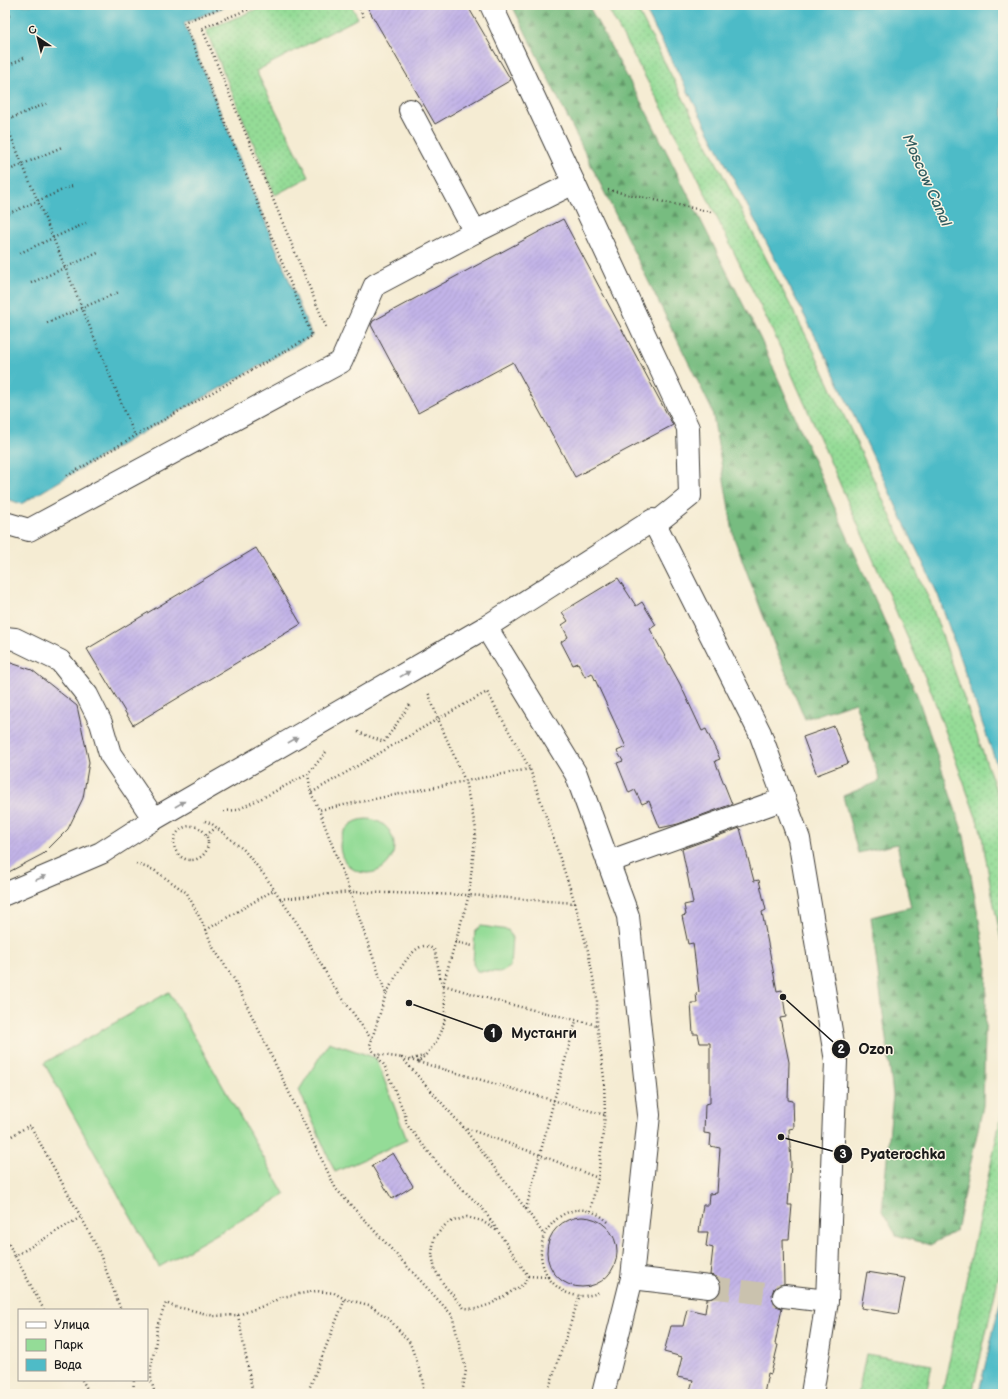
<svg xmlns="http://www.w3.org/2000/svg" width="1008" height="1399" font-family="'Balsamiq Sans',sans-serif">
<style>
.grass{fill:url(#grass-dots);stroke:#587c5a}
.forest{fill:url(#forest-firs);stroke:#4a6c4e}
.green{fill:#94dc97;stroke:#587c5a}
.water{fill:#4ebbc7;stroke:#356c72}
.building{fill:url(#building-hatch)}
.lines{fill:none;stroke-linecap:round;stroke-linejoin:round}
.minor-tunnel{stroke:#cac2ae;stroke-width:22;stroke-dasharray:22 11;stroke-linecap:butt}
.minor-casing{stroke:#3d3b37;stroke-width:24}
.path{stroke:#3d3b37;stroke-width:2.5;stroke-dasharray:1 3;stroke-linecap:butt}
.minor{stroke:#fff;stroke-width:22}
.oneway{fill:#999}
.labels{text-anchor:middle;stroke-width:3;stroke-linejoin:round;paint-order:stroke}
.water-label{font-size:15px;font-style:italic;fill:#305c60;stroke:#fcf5e5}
.leader{fill:none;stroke:#1c1c1c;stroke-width:1.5}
.callout-dot{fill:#1c1c1c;stroke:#fcf5e5;stroke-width:1.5}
.mark-label{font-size:12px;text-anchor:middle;font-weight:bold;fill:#fff}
.callout-label{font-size:15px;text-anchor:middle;font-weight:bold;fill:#1c1c1c;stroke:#fcf5e5;stroke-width:3;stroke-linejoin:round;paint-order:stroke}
</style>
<defs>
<pattern id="grass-dots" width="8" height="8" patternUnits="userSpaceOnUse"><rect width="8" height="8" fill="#94dc97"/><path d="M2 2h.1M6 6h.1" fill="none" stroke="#7fbc82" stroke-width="1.8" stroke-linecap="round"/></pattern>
<pattern id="forest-firs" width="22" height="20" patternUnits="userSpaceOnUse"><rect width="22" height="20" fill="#77bc80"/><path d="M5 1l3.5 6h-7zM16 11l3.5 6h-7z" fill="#619868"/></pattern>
<pattern id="building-hatch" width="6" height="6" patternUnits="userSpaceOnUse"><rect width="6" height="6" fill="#c2b4e8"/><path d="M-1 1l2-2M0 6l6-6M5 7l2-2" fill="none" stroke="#a69ac6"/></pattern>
</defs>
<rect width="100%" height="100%" fill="#fcf5e5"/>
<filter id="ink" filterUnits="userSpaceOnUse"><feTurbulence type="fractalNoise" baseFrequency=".025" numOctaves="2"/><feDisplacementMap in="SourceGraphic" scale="8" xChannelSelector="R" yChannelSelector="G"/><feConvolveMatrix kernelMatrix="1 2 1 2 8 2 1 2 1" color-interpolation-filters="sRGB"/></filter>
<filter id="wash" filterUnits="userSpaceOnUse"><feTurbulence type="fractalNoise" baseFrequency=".012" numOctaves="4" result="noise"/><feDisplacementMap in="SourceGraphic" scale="16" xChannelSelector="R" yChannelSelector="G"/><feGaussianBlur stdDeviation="0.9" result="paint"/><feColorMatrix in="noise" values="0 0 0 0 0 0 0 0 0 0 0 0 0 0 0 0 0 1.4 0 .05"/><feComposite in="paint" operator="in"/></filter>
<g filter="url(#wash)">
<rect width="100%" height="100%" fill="#f5ecd3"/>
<g class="grass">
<polygon points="267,5 351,5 358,18 256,71 309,177 275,195 206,30"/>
<polygon points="606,5 635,5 814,351 930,601 1003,810 1003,950 992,894 981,831 931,691 775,336 673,128"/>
<polygon points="1003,1098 1003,1258 972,1394 942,1394 1003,1107"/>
<polygon points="866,1354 932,1365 926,1394 858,1394"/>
</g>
<polygon class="forest" points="512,5 588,5 648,115 761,340 917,695 964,836 987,966 983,1106 956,1231 930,1245 896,1235 882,1211 893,1095 871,917 911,907 897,844 858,853 843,796 880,781 855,702 805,719 775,647 734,538 712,410"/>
<g class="green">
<circle cx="367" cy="846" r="27"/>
<polygon points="481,926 508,930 512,936 510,967 502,972 477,971 473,964 475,931"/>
<polygon points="169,992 285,1195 159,1267 44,1063"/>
<polygon points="329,1042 376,1058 407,1140 335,1172 299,1090"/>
</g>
<g class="water">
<polygon points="5,5 229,5 184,23 312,336 136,436 21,504 5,498"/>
<polygon points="643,5 1003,5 1003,783 938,595 828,361"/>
<polygon points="1003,1290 1003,1394 979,1394 981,1383"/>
</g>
<g id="blocks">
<g class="building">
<polygon points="366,5 467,5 511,80 435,124"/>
<polygon points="563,219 673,425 575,477 513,362 418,413 371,325 373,321"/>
<polygon points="256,548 301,624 133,725 87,649"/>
<polygon points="618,578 636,606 642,602 656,625 650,629 680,684 702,731 706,729 720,759 715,761 732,804 678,824 660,828 649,801 642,804 635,790 629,793 617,763 623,761 617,751 626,747 592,673 585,677 578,663 573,665 561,642 568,637 562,625 568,621 562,612"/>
<polygon points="5,661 32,670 77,706 89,762 83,798 68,829 43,854 5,874"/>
<polygon points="834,726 848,763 817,775 803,737"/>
<polygon points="740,828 754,881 759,880 766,910 762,912 777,991 782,990 786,1017 780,1018 789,1062 788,1100 793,1101 794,1128 789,1129 791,1164 788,1205 792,1205 789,1239 783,1239 784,1284 779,1285 774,1288 772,1294 773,1301 776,1306 782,1308 775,1344 778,1345 771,1374 768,1373 764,1394 689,1394 693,1380 677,1377 682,1357 664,1352 671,1326 683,1326 687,1309 705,1313 707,1299 714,1298 719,1294 721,1288 720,1282 717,1277 710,1275 713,1248 706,1246 708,1232 699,1232 703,1205 708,1205 709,1194 717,1193 720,1148 710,1146 711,1134 704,1133 705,1104 710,1103 710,1043 700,1043 698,1034 693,1034 691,1003 697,1003 696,993 699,992 693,943 688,944 682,916 686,915 684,905 693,903 682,849"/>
<polygon points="393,1153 413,1186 392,1199 372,1166"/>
<circle cx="582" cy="1252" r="35"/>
<polygon points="867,1272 905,1278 898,1314 861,1308"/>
</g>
</g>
</g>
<g filter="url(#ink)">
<use href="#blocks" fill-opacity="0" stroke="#3d3b37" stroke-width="1"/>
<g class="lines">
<polyline class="minor-tunnel" points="709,1287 784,1296"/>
<g class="minor-casing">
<g id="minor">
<polyline points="491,5 688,428 690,496 655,524"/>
<polyline points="410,110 475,232"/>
<polyline points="5,523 29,530 341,362 375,285 475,232 574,183"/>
<polyline points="486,627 653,520 760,733 799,839 836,1061 827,1301 812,1394"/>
<polyline points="5,638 15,639 60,661 87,695 101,723 110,754 154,819"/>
<polyline points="608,862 784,799"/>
<polyline points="5,894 101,853 154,819 486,627 576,774 628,916 649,1115 632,1278 603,1394"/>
<polyline points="632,1278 709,1287"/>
<polyline points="784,1296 827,1301"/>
</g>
</g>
<g class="path">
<polyline points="259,5 202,28 326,327"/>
<polyline points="358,5 364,18"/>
<polyline points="5,17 11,15"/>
<polyline points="5,67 26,57"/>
<polyline points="5,121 47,103"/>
<polyline points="5,122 135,436"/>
<polyline points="5,172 62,147"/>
<polyline points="608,190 711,212"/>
<polyline points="5,215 72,186"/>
<polyline points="20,253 86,223"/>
<polyline points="31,283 100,252"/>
<polyline points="47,323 119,292"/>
<polyline points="67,476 135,436 312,336 184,22 229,5"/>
<polyline points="358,732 384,742 411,703"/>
<polyline points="308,774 311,793 438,719 428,692"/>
<polyline points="311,793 319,810 465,781 438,719 487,692 530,769 465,781 476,829 469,895 350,892 319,810"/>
<polyline points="224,811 237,810 268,795 308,774 326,752"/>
<polyline points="205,821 212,824 244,850 265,876 299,926 333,985 372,1040"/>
<circle cx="191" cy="843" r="17"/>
<polyline points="206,835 216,828"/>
<polyline points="136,864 154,870 187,893 206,930 212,946 234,979 336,1189 452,1315 466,1370 462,1394"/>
<path d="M280 899 350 892 386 994C393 982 409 948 424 946 429 946 432 948 435 951L441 981 443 985 469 895 575 903 530 769"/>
<path d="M575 903 588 951 597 998V1025L604 1078 605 1115 418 1062C432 1050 445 1033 445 1014 445 1004 444 995 443 985L500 1002 597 1025"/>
<polyline points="206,930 274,890"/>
<polyline points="455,942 473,946"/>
<polyline points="386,994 370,1045 372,1050 376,1054 403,1058"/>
<polyline points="376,1054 384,1065 405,1115 407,1125 444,1171 483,1209 528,1276 524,1284 491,1304 476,1309 464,1308 444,1285 435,1270 432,1254 434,1238 447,1223 467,1217 482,1221 497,1231"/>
<polyline points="412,1059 424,1056"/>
<path d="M418 1062 402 1058 463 1127 526 1209 544 1235C559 1208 587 1200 610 1224"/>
<polyline points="463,1127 540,1155 598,1178"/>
<polyline points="5,1140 30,1125 81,1217"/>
<polyline points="526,1209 554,1100 576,1021"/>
<polyline points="590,1211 598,1178 605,1115"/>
<polyline points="5,1237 15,1256"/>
<path d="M528 1276 548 1277C540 1262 539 1251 544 1235"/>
<path d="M548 1277C560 1294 580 1301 600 1292"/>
<polyline points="44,1310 15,1256 81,1217 98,1249 121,1310"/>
<polyline points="238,1315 253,1394"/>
<polyline points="82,1380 90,1394"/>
<polyline points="133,1394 134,1380"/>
<polyline points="155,1394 151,1380 151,1367 156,1341 157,1326 166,1303 175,1307 187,1309 214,1316 238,1315 266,1305 282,1297 316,1291 334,1293 345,1299 369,1305 389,1319 410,1343 423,1380 423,1394"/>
<polyline points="307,1394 345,1299"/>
<polyline points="537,1394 548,1389"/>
<polyline points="547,1394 580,1295"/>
</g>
<use href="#minor" class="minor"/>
</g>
<defs><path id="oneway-solid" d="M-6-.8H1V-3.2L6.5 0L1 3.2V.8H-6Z"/></defs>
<g class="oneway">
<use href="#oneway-solid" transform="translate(405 674) rotate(-30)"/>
<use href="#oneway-solid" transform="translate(293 740) rotate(-30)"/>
<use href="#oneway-solid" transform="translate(180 804) rotate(-30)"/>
<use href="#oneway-solid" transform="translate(41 878) rotate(-23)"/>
</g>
</g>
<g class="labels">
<g class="water-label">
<text transform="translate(927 180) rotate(66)" y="5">Moscow Canal</text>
</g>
</g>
<path class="leader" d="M409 1003L493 1033M783 997L841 1049M781 1137L843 1154"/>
<g class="callout-dot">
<circle cx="409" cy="1003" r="4"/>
<circle cx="783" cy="997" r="4"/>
<circle cx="781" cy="1137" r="4"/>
<circle cx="493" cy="1033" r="10"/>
<circle cx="841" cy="1049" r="10"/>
<circle cx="843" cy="1154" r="10"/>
</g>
<g class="mark-label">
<text x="493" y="1037">1</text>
<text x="841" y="1053">2</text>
<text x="843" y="1158">3</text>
</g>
<g class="callout-label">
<text x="544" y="1038">Мустанги</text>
<text x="876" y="1054">Ozon</text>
<text x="903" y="1159">Pyaterochka</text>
</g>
<rect width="1008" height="1399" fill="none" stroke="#fcf5e5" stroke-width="20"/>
<rect x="18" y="1309" width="130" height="72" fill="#fcf5e5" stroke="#a29e95"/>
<rect x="26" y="1322" width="20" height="6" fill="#ffffff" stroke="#a29e95"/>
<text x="54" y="1329" font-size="12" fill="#1c1c1c">Улица</text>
<rect x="26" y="1339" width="20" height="12" fill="#94dc97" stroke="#a29e95"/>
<text x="54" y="1349" font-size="12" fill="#1c1c1c">Парк</text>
<rect x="26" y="1359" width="20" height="12" fill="#4ebbc7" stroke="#a29e95"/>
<text x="54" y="1369" font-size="12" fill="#1c1c1c">Вода</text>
<g transform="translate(38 38) rotate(325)" stroke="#fcf5e5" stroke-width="3" paint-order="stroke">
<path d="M0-3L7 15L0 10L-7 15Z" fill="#1c1c1c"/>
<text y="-6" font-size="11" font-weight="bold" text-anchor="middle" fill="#1c1c1c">С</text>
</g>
</svg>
